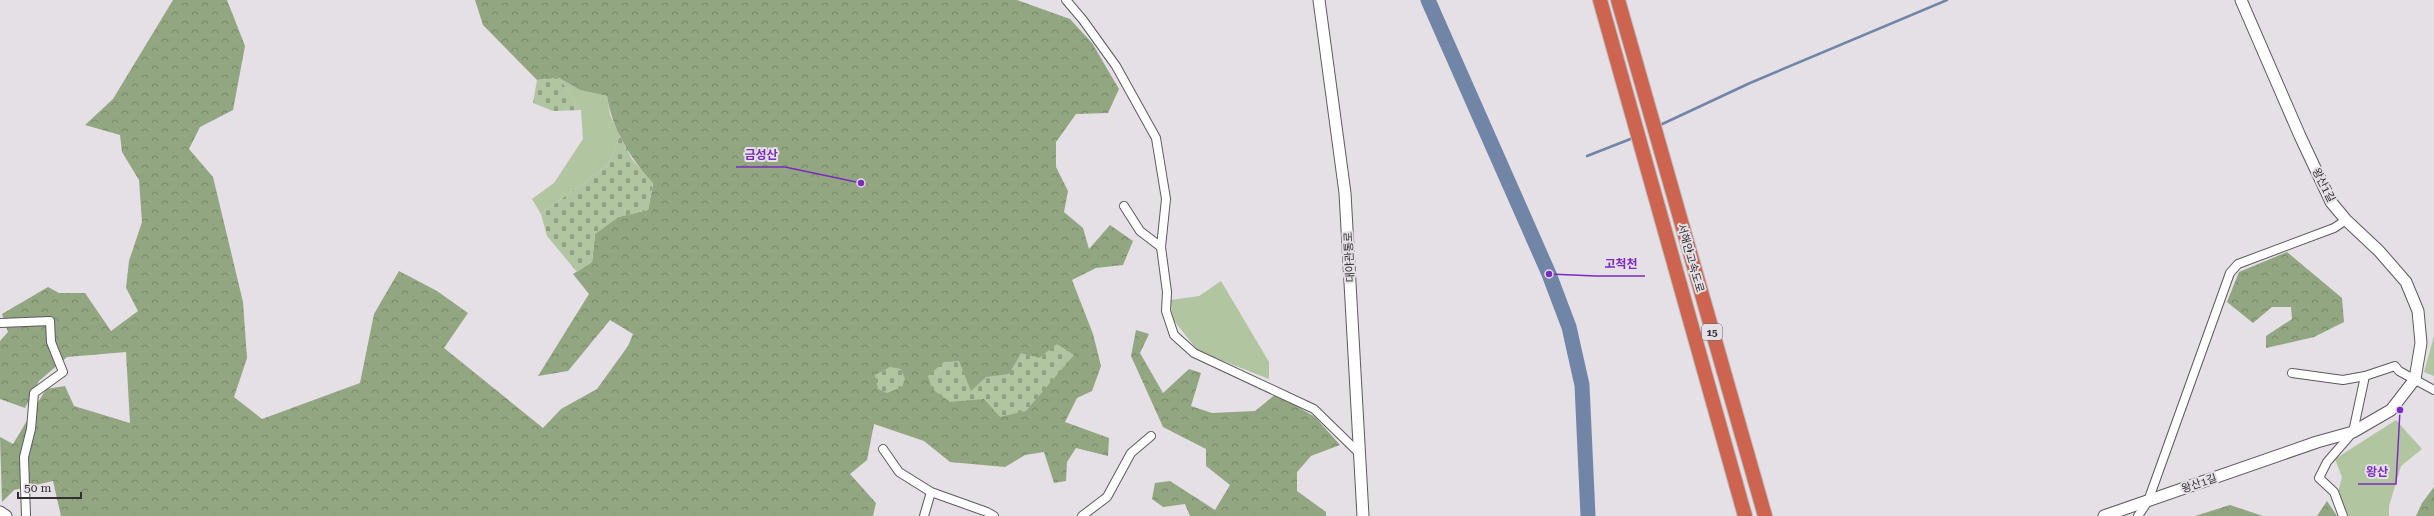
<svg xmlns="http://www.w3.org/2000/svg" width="2434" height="516" font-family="'Roboto Serif','Noto Sans KR',serif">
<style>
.green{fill:#b1c5a1}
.forest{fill:url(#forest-crowns)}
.cemetery{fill:url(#cemetery-stones)}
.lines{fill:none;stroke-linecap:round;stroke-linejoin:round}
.stream{stroke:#7185a6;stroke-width:2.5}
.river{stroke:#7185a6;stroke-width:15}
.street-casing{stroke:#5e595f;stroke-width:10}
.secondary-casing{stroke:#5e595f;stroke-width:13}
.highway-casing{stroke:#bdbcbd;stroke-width:16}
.street{stroke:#fff;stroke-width:8}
.secondary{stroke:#fff;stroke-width:11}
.highway{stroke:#cd644f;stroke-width:14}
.labels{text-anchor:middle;stroke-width:4;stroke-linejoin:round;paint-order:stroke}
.shield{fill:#e5dfe6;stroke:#686468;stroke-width:1}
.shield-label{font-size:10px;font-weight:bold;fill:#322f32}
.street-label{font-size:11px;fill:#322f32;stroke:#e5dfe6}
.leader{fill:none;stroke:#7b2cbf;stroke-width:1.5}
.callout-dot{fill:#7b2cbf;stroke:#e5dfe6;stroke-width:1.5}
.callout-label{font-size:12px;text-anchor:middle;font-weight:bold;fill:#7b2cbf;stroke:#e5dfe6;stroke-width:4;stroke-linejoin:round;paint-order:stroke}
</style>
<defs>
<pattern id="forest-crowns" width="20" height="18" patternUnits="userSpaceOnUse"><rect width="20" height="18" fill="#92a682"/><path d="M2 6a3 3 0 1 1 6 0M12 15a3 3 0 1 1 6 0" fill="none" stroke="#78886b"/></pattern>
<pattern id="cemetery-stones" width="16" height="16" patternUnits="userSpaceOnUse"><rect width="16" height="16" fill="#b1c5a1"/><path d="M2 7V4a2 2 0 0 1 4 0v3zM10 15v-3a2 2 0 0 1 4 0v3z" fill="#91a084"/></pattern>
</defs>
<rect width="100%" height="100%" fill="#e5dfe6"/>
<g class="green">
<polygon points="559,78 580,90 607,96 610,115 620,136 608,165 541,214 532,199 554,183 583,139 581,110"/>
<polygon points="1221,281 1269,362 1269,379 1198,351 1172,318 1171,300 1199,296"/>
<polygon points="2434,336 2434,376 2424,372"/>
<polygon points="2396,420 2422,449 2401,466 2389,506 2389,516 2348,516 2338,492 2342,477 2335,459"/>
</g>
<g class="forest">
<path d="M173 0H227L245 46 233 110 200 127 189 149 213 177 243 302 247 358 234 397 262 419 360 383 374 314 399 271 437 291 468 313 444 348 543 428 561 409 597 389 628 346 633 334 610 320 568 371 538 376 589 294 573 274 592 262 595 234 618 217 648 210 653 184C631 158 612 130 607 96L580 90 559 78 537 80 483 25 475 0H1017L1070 19 1092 43 1119 89 1108 113 1076 114 1056 142V167L1068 191 1064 212 1083 228 1089 249 1110 225 1133 241 1123 265 1096 268 1072 280 1093 334 1101 366 1092 391 1077 398 1065 422 1109 438 1108 456 1076 448 1067 462 1066 481 1054 483 1044 452 1025 455 1005 467 950 462 924 441 874 424 867 460 850 474 876 503 873 516H61L53 481 14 490 2 502 0 437 13 444 46 389 65 386 74 406 130 423 126 352 67 357 39 381 25 408 0 399V341L8 332 2 314 48 287 59 293H85L111 331 138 311 126 288 129 261 142 222 139 180 122 152 120 135 85 125 113 99Z"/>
<polygon points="2287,252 2342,298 2344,322 2314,337 2266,348 2266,336 2292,319 2291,307 2272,307 2253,323 2227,302 2239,272"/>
<polygon points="1136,330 1149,334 1140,353 1163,393 1189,369 1201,373 1191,406 1212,413 1255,411 1276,394 1315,417 1340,445 1311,456 1297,472 1297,491 1326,512 1326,516 1190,516 1185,504 1163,507 1152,499 1155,483 1170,481 1215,510 1230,485 1206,466 1206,449 1163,427 1131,356"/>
<polygon points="2434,487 2434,516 2416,516 2422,503"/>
<polygon points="2327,501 2337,516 2317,516"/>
<polygon points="2230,505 2263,516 2195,516"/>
</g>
<g class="cemetery">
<polygon points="559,78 581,110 553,111 533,103 537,80"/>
<polygon points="620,136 632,159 653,183 648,210 618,217 595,234 592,262 577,272 547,236 541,214 608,165"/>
<polygon points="1057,344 1074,355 1026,411 1000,417 984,399 950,402 932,389 928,376 944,362 959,361 971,391 986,377 1009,374 1021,353 1039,358"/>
<polygon points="890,367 901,369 905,379 902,387 887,393 878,389 875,375"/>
</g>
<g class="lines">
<g class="stream">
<polyline points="1658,126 1750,83 1947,0"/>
<polyline points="1587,156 1633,138"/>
</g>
<polyline class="river" points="1428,0 1549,274 1569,327 1582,385 1588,516"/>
<g class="street-casing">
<g id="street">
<polyline points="1066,0 1083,20 1116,66 1156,138 1166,199 1161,247 1167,292 1166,311 1174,335 1194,353 1314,409 1359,453"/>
<polyline points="1124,206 1140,231 1161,247"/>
<polyline points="0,323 50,321 51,342 63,372 34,393 31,429 24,457 26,516"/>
<polyline points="2292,373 2343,380 2365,376"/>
<polyline points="883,449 899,472 931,492 987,512 994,516"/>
<polyline points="924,516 931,492"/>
<polyline points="1082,516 1107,497 1131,453 1151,436"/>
<polyline points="2138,516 2148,501 2230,273 2238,264 2334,228 2346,220"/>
<polyline points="2343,516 2334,492 2319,478 2327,462 2353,432 2365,376 2395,366 2399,371 2434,390"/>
</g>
</g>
<g class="secondary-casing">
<g id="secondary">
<polyline points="1319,0 1345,193 1363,516"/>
<polyline points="0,512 6,516"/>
<polyline points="2104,516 2317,442 2353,432 2391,410 2415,379 2421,343 2418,311 2406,282 2379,251 2346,220 2331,202 2300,136 2241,0"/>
</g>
</g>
<g class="highway-casing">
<g id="highway">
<polyline points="1600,0 1745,516"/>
<polyline points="1618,0 1765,516"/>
</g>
</g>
<use href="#street" class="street"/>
<use href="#secondary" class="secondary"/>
<use href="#highway" class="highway"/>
</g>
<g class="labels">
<rect class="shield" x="1702" y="324" width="20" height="16" rx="3"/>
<g class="shield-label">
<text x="1712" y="336">15</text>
</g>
<g class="street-label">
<text transform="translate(2324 185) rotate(63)" y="4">왕산1길</text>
<text transform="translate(1349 257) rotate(-93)" y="4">대야관통로</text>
<text transform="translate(1691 258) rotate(74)" y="4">서해안고속도로</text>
<text transform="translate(2199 483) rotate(-19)" y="4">왕산1길</text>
</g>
</g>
<path class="leader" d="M861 183L785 167H736M1549 274L1596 276H1645M2400 410L2396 484H2358"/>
<g class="callout-dot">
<circle cx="861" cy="183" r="4"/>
<circle cx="1549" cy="274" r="4"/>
<circle cx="2400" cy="410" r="4"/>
</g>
<g class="callout-label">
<text x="761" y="159">금성산</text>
<text x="1621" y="268">고척천</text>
<text x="2377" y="476">왕산</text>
</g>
<path d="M18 492v6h63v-6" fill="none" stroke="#322f32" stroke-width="2"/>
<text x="24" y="492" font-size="12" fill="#322f32" stroke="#e5dfe6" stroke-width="3" paint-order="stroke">50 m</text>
</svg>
